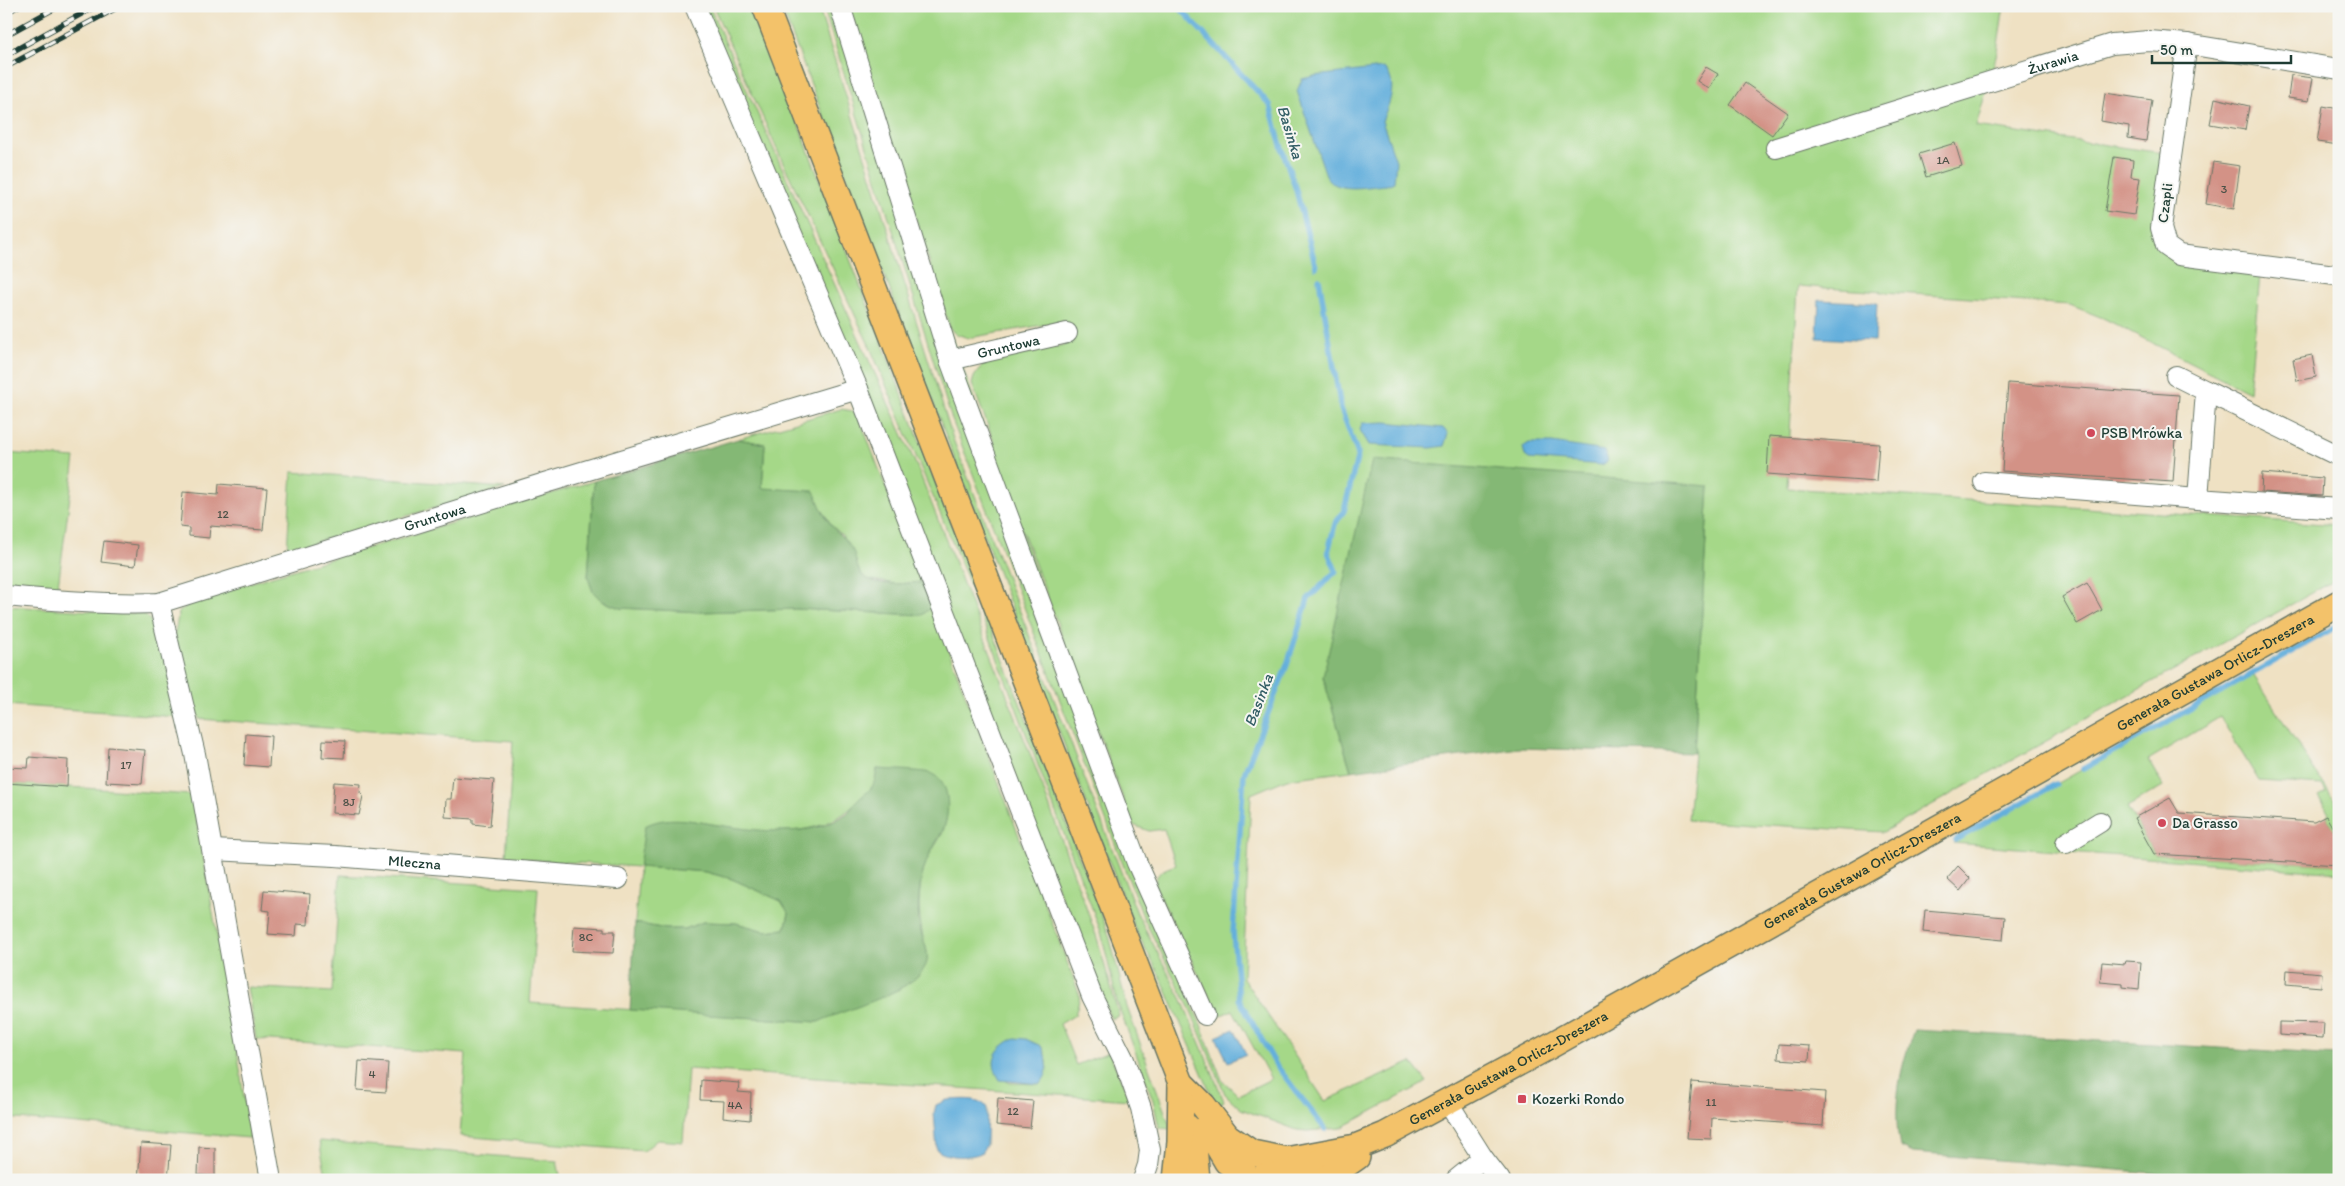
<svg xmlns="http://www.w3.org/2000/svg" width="2345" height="1186" font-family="Itim,sans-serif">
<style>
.green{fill:#a5d888;stroke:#628a5e;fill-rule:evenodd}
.forest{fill:#84b874;stroke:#527a54}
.water{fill:#64afdc;stroke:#427688}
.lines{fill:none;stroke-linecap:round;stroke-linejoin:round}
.stream{stroke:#64afdc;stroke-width:5.5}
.building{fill:#d39286}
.minor-casing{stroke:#687666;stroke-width:22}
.major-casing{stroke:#687666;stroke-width:28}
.minor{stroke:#fff;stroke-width:20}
.major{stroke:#f3c26a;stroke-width:25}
.rail-casing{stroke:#1f3d34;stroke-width:5.5}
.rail{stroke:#f6f6f2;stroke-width:4;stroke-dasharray:11;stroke-linecap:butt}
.poi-dot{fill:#d1495b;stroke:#f6f6f2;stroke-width:2}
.labels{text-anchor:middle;stroke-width:4;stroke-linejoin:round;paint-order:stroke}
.number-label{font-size:12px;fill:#4c5248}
.street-label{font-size:15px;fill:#1f3d34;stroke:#f6f6f2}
.poi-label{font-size:15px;fill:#1f3d34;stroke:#f6f6f2;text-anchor:start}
.water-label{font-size:16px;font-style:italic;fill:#345f66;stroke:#f6f6f2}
</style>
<rect width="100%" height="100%" fill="#f6f6f2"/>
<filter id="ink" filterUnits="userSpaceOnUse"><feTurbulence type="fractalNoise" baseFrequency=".02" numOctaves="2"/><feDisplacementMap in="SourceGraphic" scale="10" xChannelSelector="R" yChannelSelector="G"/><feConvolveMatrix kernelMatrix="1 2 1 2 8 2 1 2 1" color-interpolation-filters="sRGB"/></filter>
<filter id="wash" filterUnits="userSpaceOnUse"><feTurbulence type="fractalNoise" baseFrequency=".0096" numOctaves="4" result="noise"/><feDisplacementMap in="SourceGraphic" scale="20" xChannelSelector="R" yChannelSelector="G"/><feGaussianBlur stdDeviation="1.12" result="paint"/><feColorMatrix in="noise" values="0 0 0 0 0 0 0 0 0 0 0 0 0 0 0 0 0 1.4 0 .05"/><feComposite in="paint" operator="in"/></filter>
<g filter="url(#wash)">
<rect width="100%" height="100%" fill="#efe1c3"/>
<g class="green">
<polygon points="700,6 709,6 918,469 1036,769 1097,938 1119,1016 1111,1019"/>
<polygon points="713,6 753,6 1109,935 1127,1007 1171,1129 1159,1128 1153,1100 1117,1002 1101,932 966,575 870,347 780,156"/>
<polygon points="781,6 818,6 953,439 1137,913 1182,1000 1224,1101 1219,1105 1212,1096 1161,978 1135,929"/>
<path d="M823 6H833L1183 983 1201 1025 1222 1080 1238 1095 1271 1079 1233 1010 1219 1016 1155 886C1155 872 1164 869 1176 865L1164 829 1149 831 1133 825 993 452 994 442 972 384 974 377 983 364 1071 343 1066 321 968 338 954 333 950 328 849 6H2004L1996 57 1976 126 2176 155 2166 246 2261 265 2249 392 2103 318 2070 305 1798 286 1787 488 2339 525V578L1883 832 1688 820 1694 753 1709 486 1323 677 1351 771 1287 779 1251 794 1243 978 1325 1101 1412 1062 1427 1082 1341 1128 1307 1131 1297 1130 1241 1109 1225 1094 1190 1009 1144 919 951 417Z"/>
<polygon points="841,409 853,411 859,417 922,582 896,584 867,579 860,573 842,535 832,526 823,511 762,488 765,444 738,439"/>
<polygon points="6,453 75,458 58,586 6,581"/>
<polygon points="292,472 505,488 287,550"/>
<path d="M594 481 588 578 602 601 620 608 700 612 796 609 922 615 932 607 1080 996 1075 1015 1060 1024 1076 1065 1109 1052 1130 1100 688 1069 683 1142 657 1140 644 1151 460 1136 466 1054 256 1039 247 987 332 992 340 875 538 888 530 1003 818 1022 840 1011 900 989 927 952C918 922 916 895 925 865 929 852 940 841 944 828 949 811 947 794 940 779L877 769C876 773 877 780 875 784 872 791 861 797 856 803 813 848 740 828 686 820L640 867 706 872 732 879 781 901 789 913 785 929 765 931 736 923 703 922 685 929H666L635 923 639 867 506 858 513 741 199 719 174 637 179 612 195 599ZM1041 1046C1050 1064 1049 1066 1040 1084L1010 1083 998 1076 994 1063Z"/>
<path d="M6 606 143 614C162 623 173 695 178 717L6 705Z"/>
<polygon points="2252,673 2339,808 2339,839 2326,816 2329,813 2319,796 2326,792 2322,785 2259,781 2220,717 2148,760 2163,786 2127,807 2154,854 2339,865 2339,873 1953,843"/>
<polygon points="6,783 192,795 235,1036 250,1138 6,1118"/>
<polygon points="319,1141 557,1161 561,1180 327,1180"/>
</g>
<g class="forest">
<path d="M738 439 765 444 762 488 814 491C819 503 824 516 832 526 839 535 849 542 854 553 857 562 857 575 868 579 884 587 905 583 922 582L932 607 922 615 796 609 700 612 620 608 602 601 593 592 588 578 594 481Z"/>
<polygon points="1372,460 1709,486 1694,753 1519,748 1351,771 1323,677"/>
<path d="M877 769C890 770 924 770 933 774 951 782 950 815 943 830 938 841 930 851 926 863 922 874 920 885 919 896 918 907 918 917 920 927 922 940 932 954 925 967 911 993 846 1009 818 1022L630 1010 635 923 666 929H685L703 922 736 923 765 931 785 929 789 914 781 901 732 879 706 872 639 867 645 826C666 815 690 820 712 824 751 830 812 840 846 814 850 811 853 806 856 802 870 788 874 791 877 769Z"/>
<path d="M1914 1030 2339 1055V1180H2202V1177L1913 1153 1900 1147C1892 1106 1900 1068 1914 1030Z"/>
</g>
<g class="water">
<path d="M1384 68C1399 83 1389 104 1382 121L1396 161 1394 182 1387 185C1369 186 1339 194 1327 178L1297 91 1302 79 1314 76Z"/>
<polygon points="1819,300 1877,303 1875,341 1817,338"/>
<polygon points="1386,422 1443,428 1448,434 1444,446 1431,448 1369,445 1360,430 1362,423"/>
<polygon points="1529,443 1552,443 1605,451 1608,461 1602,465 1529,459 1525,456 1523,447"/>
<polygon points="1234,1029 1246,1054 1228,1062 1216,1037"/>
<path d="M1015 1038 1026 1039 1041 1046C1048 1060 1051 1071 1040 1084L1000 1080C988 1060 995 1048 1015 1038Z"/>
<path d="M947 1100C958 1100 980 1096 987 1108L986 1145 981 1153C970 1158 946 1158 937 1150L934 1113 936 1105Z"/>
</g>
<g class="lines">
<g class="stream">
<polyline points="1178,6 1270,105 1279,139 1296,190 1316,267"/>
<polyline points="1319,279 1341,409 1358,454 1344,511 1335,524 1328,552 1336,571 1308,599 1287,665 1244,774 1233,932 1239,999 1276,1065 1325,1129"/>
<polyline points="2083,769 2339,625"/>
<polyline points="1955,840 2056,784"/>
</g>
</g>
<g id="blocks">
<g class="building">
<polygon points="1706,67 1718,74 1709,89 1697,81"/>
<polygon points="2291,75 2313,78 2309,101 2288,98"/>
<polygon points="1745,83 1788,113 1772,135 1730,105"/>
<polygon points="2105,93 2152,100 2146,141 2128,138 2129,126 2101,121"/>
<polygon points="2215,98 2249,106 2245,130 2210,124"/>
<polygon points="2323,106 2339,109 2339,145 2317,142"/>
<polygon points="1955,143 1962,166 1926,177 1919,154"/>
<polygon points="2114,157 2133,160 2131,177 2140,178 2134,215 2105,211"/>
<polygon points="2213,162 2240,166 2234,209 2206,204"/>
<polygon points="2312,355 2316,377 2297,381 2293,359"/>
<polygon points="2008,383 2179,395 2173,482 2002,471"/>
<polygon points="1769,436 1879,444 1876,482 1767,474"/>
<polygon points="2262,473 2323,478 2322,496 2261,492"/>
<polygon points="219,484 267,488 263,530 210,526 209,538 189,536 189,528 180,527 183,492 218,495"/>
<polygon points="104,541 138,545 135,566 101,562"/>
<polygon points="2087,583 2102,610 2077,624 2062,597"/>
<polygon points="246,734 271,736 269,767 244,765"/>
<polygon points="323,740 345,741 344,758 322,757"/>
<polygon points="108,747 145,750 142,784 106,782"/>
<polygon points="29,757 68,760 67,787 6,783 6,767 28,768"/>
<polygon points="453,777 494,780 490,826 473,824 473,819 445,817 446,799 451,799"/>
<polygon points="334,782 361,784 360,793 363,796 359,815 332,813"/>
<polygon points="2170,798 2179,813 2314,822 2326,816 2339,839 2339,865 2154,854 2134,818"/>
<polygon points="1958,866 1970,878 1960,891 1947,879"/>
<polygon points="264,890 310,894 308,925 297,924 296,936 268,934 270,911 262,910"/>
<polygon points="1925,910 2005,917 2003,940 1923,932"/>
<polygon points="574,926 604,928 604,931 615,931 613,953 572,951"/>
<polygon points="2126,961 2141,962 2139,989 2123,987 2123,984 2100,982 2102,962 2125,964"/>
<polygon points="2287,970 2322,973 2321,987 2286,984"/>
<polygon points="2279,1022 2324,1023 2323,1038 2279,1035"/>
<polygon points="1779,1044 1810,1046 1809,1061 1778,1059"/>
<polygon points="359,1061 388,1063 386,1092 357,1090"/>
<polygon points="701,1080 739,1083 738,1092 751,1093 750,1120 723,1117 724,1101 700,1100"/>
<polygon points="1692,1082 1825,1092 1823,1126 1712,1118 1711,1139 1687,1138"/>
<polygon points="998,1098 1033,1101 1030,1128 996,1125"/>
<polygon points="141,1143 171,1145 168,1180 138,1180"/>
<polygon points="199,1147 215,1148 215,1176 198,1175"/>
</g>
</g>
</g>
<g filter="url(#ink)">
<use href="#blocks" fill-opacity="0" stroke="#687666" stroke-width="1"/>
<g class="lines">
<g class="minor-casing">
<g id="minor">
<polyline points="695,6 858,389 1092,996 1124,1060 1141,1108 1150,1150 1148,1165 1143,1180"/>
<polyline points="840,6 950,360 1137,863 1205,1015"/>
<polyline points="2187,44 2161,228 2166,246 2179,255 2335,275 2339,273"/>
<path id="s1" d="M1776 148 2112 44 2149 41 2187 44 2339 69"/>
<path id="s2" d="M950 360 1067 333"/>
<polyline points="2176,376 2206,391"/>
<polyline points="2339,456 2206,391 2198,499 2339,509"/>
<polyline points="1984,482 2198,499"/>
<path id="s3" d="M6 596C57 601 108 605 159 603L545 483 858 389"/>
<polyline points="159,603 195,754 271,1180"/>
<polyline points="2066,843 2100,822"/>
<path id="s4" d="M213 850 335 856 618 879"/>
<polyline points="1447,1101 1483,1158 1500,1180"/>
<polyline points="1456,1180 1483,1158"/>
</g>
</g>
<g class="major-casing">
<g id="major">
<polyline points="765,6 1181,1083 1203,1105 1227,1136 1252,1153 1286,1160 1350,1148"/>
<polyline points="1208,1124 1210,1133 1227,1162 1243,1169"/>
<polyline points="1187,1127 1194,1147 1197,1180"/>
<path id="s5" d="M1263 1177H1273L1306 1167 1385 1135 1548 1047 2339 603"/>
<polyline points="1176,1180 1180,1142 1181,1083"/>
<polyline points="1324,1180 1357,1157"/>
</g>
</g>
<use href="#minor" class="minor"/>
<use href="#major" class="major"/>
<g class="rail-casing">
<g id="rail">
<polyline points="6,13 18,6"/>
<polyline points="6,35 59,6"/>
<polyline points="6,55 96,6"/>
<polyline points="6,67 120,6"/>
</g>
</g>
<use href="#rail" class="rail"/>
</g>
</g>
<g class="poi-dot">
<circle cx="2091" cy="433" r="5"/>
<circle cx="2162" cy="823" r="5"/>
<rect x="1517" y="1094" width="10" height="10" rx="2.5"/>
</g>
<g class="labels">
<g class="number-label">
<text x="1943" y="164">1A</text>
<text x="2224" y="193">3</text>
<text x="223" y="518">12</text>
<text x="126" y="769">17</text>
<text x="349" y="806">8J</text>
<text x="586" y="941">8C</text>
<text x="372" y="1078">4</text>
<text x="1711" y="1106">11</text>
<text x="735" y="1109">4A</text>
<text x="1013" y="1115">12</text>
</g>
<g class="street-label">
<text dy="5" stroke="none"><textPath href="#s1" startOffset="290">Żurawia</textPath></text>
<text transform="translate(2165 203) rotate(-83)" y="5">Czapli</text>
<text dy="5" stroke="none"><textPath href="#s2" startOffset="60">Gruntowa</textPath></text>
<text dy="5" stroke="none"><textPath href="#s3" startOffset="442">Gruntowa</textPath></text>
<text dy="5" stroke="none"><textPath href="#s5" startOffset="1080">Generała Gustawa Orlicz-Dreszera</textPath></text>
<text dy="5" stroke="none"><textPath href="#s4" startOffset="202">Mleczna</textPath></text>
<text dy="5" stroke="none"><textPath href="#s5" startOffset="675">Generała Gustawa Orlicz-Dreszera</textPath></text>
<text dy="5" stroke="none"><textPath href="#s5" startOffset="270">Generała Gustawa Orlicz-Dreszera</textPath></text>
</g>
<g class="poi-label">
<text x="2101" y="438">PSB Mrówka</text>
<text x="2172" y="828">Da Grasso</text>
<text x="1532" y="1104">Kozerki Rondo</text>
</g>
<g class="water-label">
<text transform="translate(1291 132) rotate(73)" y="6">Basinka</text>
<text transform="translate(1258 700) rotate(-69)" y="6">Basinka</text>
</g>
</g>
<rect width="2345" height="1186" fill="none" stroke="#f6f6f2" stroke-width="25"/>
<path d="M2152 55v8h139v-8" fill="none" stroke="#1f3d34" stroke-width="2.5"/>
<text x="2160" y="55" font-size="15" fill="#1f3d34" stroke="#f6f6f2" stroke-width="4" paint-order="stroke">50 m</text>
</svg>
